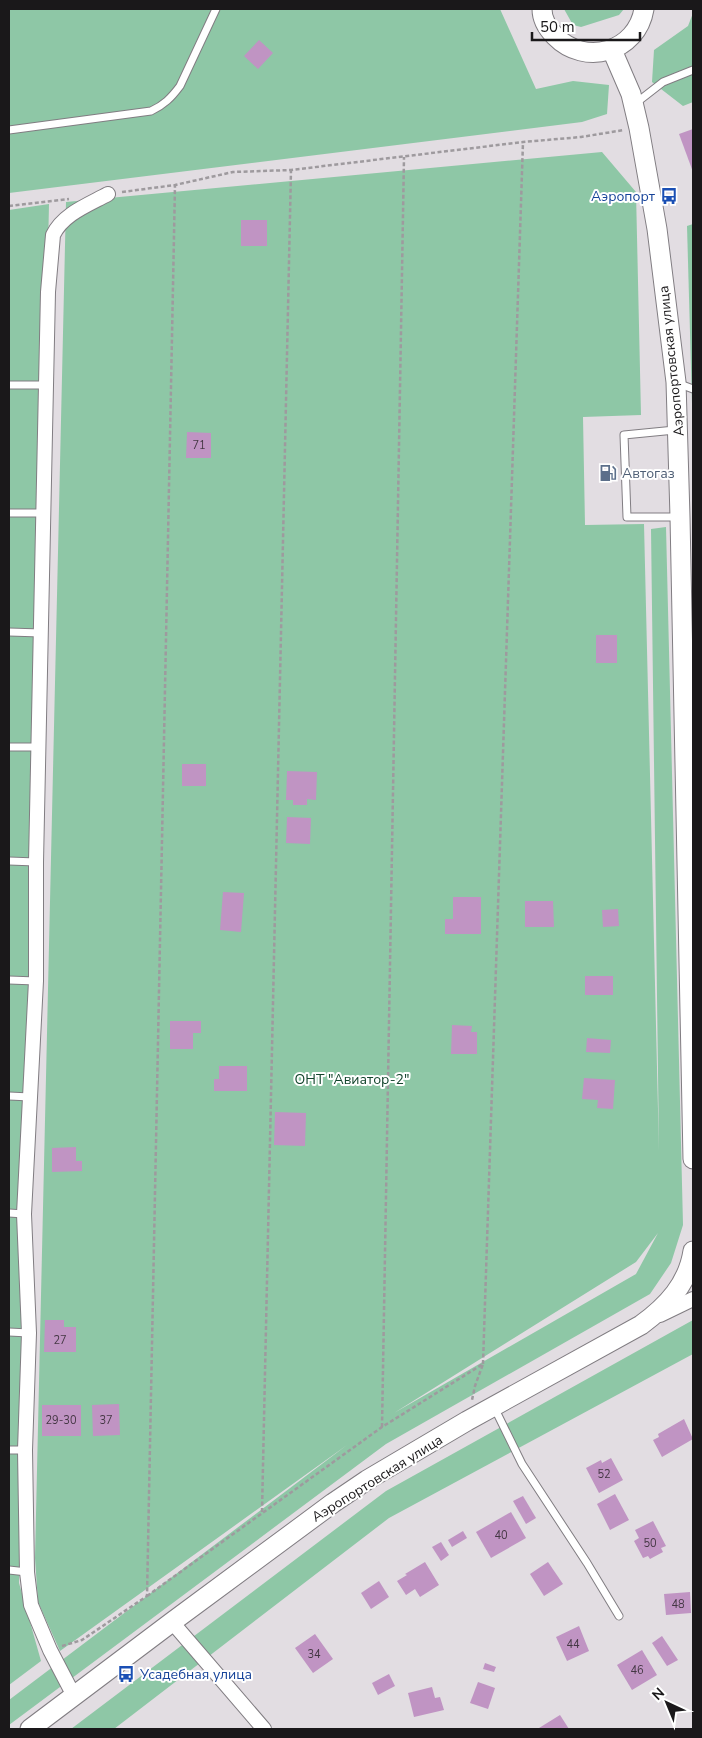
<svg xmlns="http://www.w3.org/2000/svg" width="702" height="1738" font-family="'Nunito Sans',sans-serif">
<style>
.green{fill:#8ec7a6;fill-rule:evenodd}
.building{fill:#c094c3}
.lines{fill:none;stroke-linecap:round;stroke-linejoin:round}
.lane-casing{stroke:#817d82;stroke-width:9}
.street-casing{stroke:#817d82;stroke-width:16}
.secondary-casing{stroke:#817d82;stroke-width:21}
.path{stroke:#9e9a9e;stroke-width:2.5;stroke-dasharray:4 2.5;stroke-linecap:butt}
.lane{stroke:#fff;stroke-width:7}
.street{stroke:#fff;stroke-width:14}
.secondary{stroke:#fff;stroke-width:19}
.labels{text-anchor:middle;stroke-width:4;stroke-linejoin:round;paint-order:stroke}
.number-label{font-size:11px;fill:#443744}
.transit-label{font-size:14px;fill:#164399;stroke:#fff;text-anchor:end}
.street-label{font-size:14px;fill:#1a181a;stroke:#fff}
.service-label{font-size:14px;fill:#4e5e75;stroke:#fff;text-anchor:start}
.park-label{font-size:14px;fill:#13452d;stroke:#fff}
</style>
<rect width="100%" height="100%" fill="#e2dde2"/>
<g class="green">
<polygon points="9,9 500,9 536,89 573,81 609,85 607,114 582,122 9,193"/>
<polygon points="564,9 624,9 619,15 581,27 573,25"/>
<polygon points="693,13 693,102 683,106 652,82 654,50 688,26"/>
<path d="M602 152 636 192 641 415 583 417 585 525 644 524 659 1151 651 529 666 527 683 1225 671 1263 650 1294 386 1444 9 1725V1700L347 1445 60 1651 38 1602 35 1558 66 202ZM658 1233 636 1274 394 1413 636 1262Z"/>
<polygon points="49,204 19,1583 41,1661 9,1685 9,210"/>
<polygon points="693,224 693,439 687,226"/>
<polygon points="693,1320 693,1354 389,1518 114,1729 71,1729 386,1491"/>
</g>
<g class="building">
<polygon points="259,40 273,53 258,69 244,56"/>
<polygon points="693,129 693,172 679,134"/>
<rect x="241" y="220" width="26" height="26"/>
<polygon points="187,432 211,433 211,458 186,458"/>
<rect x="596" y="635" width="21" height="28"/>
<rect x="182" y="764" width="24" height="22"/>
<polygon points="287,771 317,772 316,800 307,799 307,805 293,805 293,800 286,800"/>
<polygon points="287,817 311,818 310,844 286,843"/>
<polygon points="223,892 244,893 241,932 220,930"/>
<polygon points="453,897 481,897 481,934 445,934 445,919 453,919"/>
<polygon points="525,901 553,901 554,927 525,927"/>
<polygon points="618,909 619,926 603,927 602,910"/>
<rect x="585" y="976" width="28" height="19"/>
<polygon points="170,1021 201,1021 201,1033 193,1033 193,1049 170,1049"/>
<polygon points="452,1025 472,1026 471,1032 477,1032 477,1054 451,1054"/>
<polygon points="587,1038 611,1040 610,1053 586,1052"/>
<polygon points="219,1066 247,1066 247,1091 214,1091 214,1079 219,1079"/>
<polygon points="584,1078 615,1080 613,1109 597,1108 598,1100 582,1099"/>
<polygon points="275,1112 306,1113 305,1146 274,1145"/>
<polygon points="76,1147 76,1161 82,1161 82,1171 52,1172 52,1148"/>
<polygon points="45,1320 64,1320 64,1327 76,1327 76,1352 44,1352"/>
<polygon points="119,1404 120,1435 93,1436 92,1405"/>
<rect x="42" y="1405" width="39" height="31"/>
<polygon points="684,1419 693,1439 662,1457 653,1440 659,1437 658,1434"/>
<polygon points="611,1458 623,1480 599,1493 586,1468 601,1460 602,1463"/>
<polygon points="615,1494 629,1520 610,1530 597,1504"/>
<polygon points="523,1496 536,1518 526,1524 513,1501"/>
<polygon points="511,1512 526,1538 491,1558 476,1532"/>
<polygon points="653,1521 666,1546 661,1548 663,1552 650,1559 648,1556 643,1558 634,1541 639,1538 635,1530"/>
<polygon points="463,1531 467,1538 452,1547 448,1540"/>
<polygon points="441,1542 449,1555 441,1561 432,1547"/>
<polygon points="425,1562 439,1585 420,1597 415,1589 406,1595 397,1581 407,1575 405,1574"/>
<polygon points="548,1562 563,1584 544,1596 530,1574"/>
<polygon points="379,1581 389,1597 371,1609 361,1593"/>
<polygon points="690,1592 691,1613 666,1615 664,1594"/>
<polygon points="579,1626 589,1651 567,1661 556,1637"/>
<polygon points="315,1634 333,1659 313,1673 295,1648"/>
<polygon points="662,1636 678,1660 667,1666 652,1643"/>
<polygon points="642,1650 657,1675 632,1690 617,1665"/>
<polygon points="485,1663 496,1667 494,1672 483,1669"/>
<polygon points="389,1674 395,1686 378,1695 372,1683"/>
<polygon points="478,1682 495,1688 488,1709 470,1703"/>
<polygon points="432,1687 435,1698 440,1697 444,1710 414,1717 408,1693"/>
<polygon points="560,1715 569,1729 540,1729 539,1728"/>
</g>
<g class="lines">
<g class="lane-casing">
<g id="lane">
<polyline points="636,103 663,82 693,70"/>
<path d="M9 130 151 111C164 105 171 98 180 86L216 9"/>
<polyline points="677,383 693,389"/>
<polyline points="9,385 46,385"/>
<polyline points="675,430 624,435 627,517 678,517"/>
<polyline points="9,513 44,513"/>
<polyline points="9,632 41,633"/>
<polyline points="9,747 38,747"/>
<polyline points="9,861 36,862"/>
<polyline points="9,980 36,981"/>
<polyline points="9,1096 30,1097"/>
<polyline points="9,1213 24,1214"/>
<polyline points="9,1332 29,1333"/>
<polyline points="494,1407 522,1464 587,1563 619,1616"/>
<polyline points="9,1450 25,1450"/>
<polyline points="9,1570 27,1572"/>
</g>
</g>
<g class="street-casing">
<g id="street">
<polyline points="660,1315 693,1299"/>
<polyline points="172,1622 264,1729"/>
<path d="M74 1696 50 1650 31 1605 27 1572 25 1450 29 1333 24 1214 36 981V862L46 385 48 292 53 235C63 214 88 205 108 194"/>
</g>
</g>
<g class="secondary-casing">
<g id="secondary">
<path d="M542 9C542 19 548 29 555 36 585 67 637 52 644 9"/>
<polyline points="612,50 631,94 639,128 657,229 676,382 680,517 693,1159"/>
<path d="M30 1729 172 1622 333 1503 367 1480 467 1421 641 1325C667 1306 688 1284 693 1251"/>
</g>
</g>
<g class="path">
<polyline points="122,192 175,185 233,172 291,170 523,142 581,137 624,130"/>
<polyline points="9,206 69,199"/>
<polyline points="483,1364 523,142"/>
<polyline points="382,1427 404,157"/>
<polyline points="262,1512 291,170"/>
<polyline points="147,1596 382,1427 483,1364 475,1386 472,1400"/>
<polyline points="62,1646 82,1640 147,1596 175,185"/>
</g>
<use href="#lane" class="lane"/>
<use href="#street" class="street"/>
<use href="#secondary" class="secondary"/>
</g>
<defs>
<g id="bus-bare" transform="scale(1.35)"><path d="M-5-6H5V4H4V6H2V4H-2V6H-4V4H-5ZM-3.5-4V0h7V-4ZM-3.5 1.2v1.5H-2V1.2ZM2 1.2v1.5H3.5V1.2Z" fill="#1a4fb4" stroke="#fff" stroke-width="2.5" paint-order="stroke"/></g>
<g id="fuel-bare" transform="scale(1.35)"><path d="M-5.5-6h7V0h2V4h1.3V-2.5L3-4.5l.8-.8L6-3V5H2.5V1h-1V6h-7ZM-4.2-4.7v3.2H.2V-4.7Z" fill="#5c6f8a" stroke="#fff" stroke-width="2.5" paint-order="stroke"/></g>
</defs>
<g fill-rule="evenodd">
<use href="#bus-bare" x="669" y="196"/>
<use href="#fuel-bare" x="608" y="473"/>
<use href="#bus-bare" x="126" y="1674"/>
</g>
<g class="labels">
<g class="number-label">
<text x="199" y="449">71</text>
<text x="60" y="1344">27</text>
<text x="61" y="1424">29-30</text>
<text x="106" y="1424">37</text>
<text x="604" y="1478">52</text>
<text x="501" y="1539">40</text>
<text x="650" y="1547">50</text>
<text x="678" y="1608">48</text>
<text x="573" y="1648">44</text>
<text x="314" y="1658">34</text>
<text x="637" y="1674">46</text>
</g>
<g class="transit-label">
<text x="655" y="201">Аэропорт</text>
<text x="140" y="1679" text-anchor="start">Усадебная улица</text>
</g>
<g class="street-label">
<text transform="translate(671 361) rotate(-96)" y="5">Аэропортовская улица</text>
<text transform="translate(377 1478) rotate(-32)" y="5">Аэропортовская улица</text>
</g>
<g class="service-label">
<text x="622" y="478">Автогаз</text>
</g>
<g class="park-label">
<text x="352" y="1084">ОНТ "Авиатор-2"</text>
</g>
</g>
<rect width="702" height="1738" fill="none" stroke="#1a181a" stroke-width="20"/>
<g transform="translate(667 1703) rotate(316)" stroke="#ffffff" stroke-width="4" paint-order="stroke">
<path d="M0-4L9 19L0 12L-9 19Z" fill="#1a181a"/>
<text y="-8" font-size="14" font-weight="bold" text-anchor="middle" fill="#1a181a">N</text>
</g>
<path d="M532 32v8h108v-8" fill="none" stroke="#1a181a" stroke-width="2.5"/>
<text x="540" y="32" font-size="15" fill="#1a181a" stroke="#ffffff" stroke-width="4" paint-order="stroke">50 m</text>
</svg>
